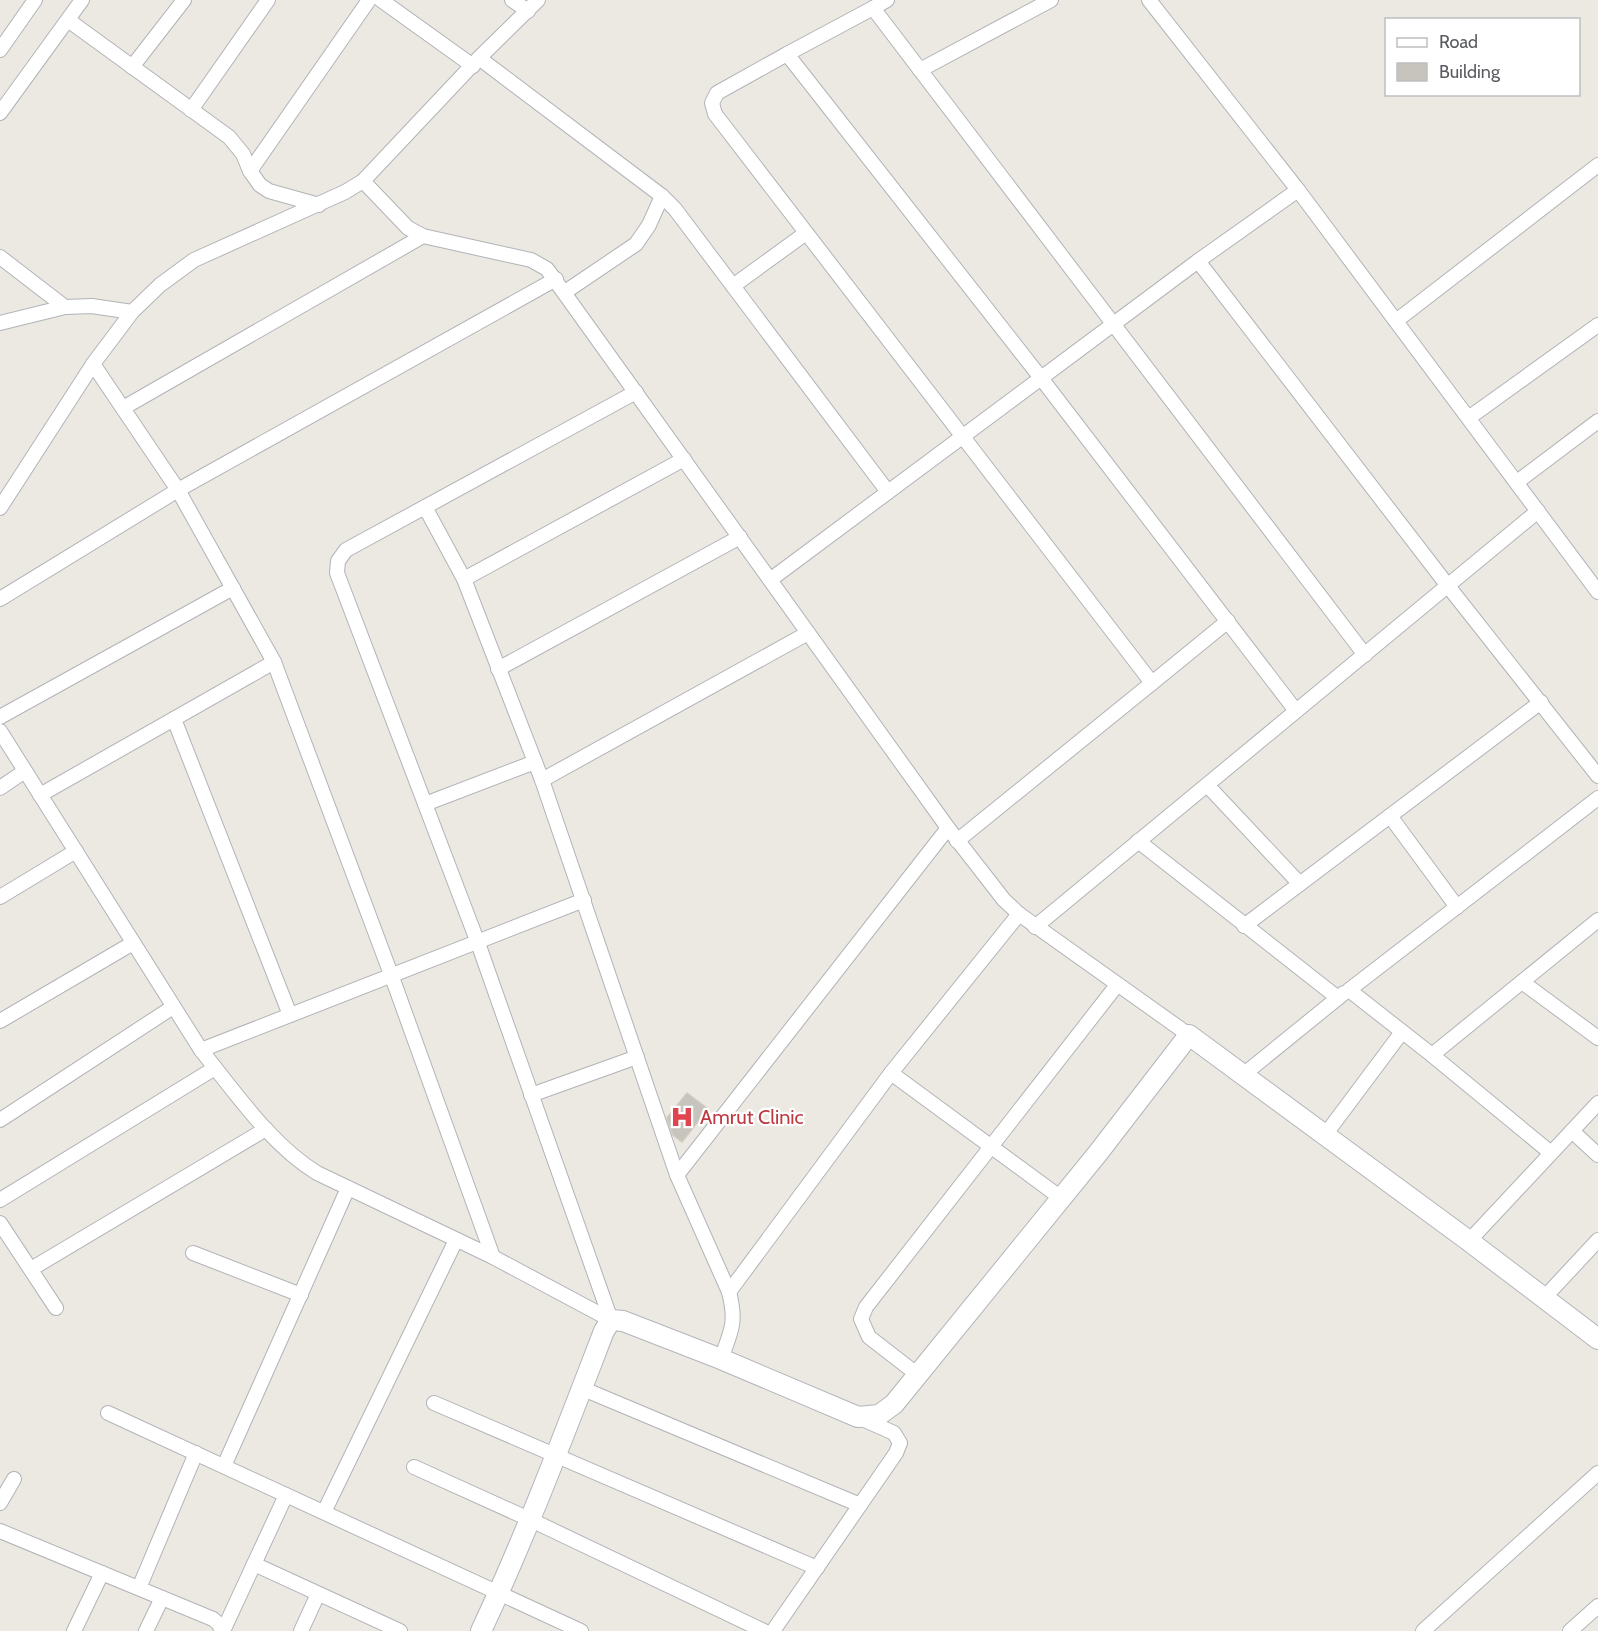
<svg xmlns="http://www.w3.org/2000/svg" width="1598" height="1631" font-family="Cabin,sans-serif">
<style>
.building{fill:#c7c4be;stroke:#cfcbc0;stroke-width:1.5}
.lines{fill:none;stroke-linecap:round;stroke-linejoin:round}
.street-casing{stroke:#b2b3b8;stroke-width:16}
.secondary-casing{stroke:#b3b5bb;stroke-width:22}
.street{stroke:#fff;stroke-width:14}
.secondary{stroke:#fff;stroke-width:20}
.labels{text-anchor:middle;stroke-width:4.5;stroke-linejoin:round;paint-order:stroke}
.health-label{font-size:20px;fill:#be3a42;stroke:#fff;text-anchor:start}
</style>
<rect width="100%" height="100%" fill="#ebe9e1"/>
<polygon class="building" points="687,1093 708,1109 682,1142 673,1135 667,1118"/>
<g class="lines">
<g class="street-casing">
<g id="street">
<polyline points="381,0 473,66"/>
<polyline points="512,0 528,11"/>
<polyline points="887,0 873,8 1365,655"/>
<polyline points="1149,0 1298,190 1598,592"/>
<polyline points="873,8 787,54 1041,378 1296,711"/>
<polyline points="68,20 229,137 243,154 250,171 260,185 269,191 319,205"/>
<polyline points="0,50 35,0"/>
<polyline points="787,54 717,93 712,103 715,114 1152,683 957,841"/>
<polyline points="479,58 662,196 675,209 888,492"/>
<polyline points="132,67 184,0"/>
<polyline points="920,70 1051,0"/>
<polyline points="191,110 268,0"/>
<polyline points="0,113 82,0"/>
<polyline points="250,171 369,0"/>
<polyline points="363,181 408,228 423,236 531,260 547,269 948,828 1004,900 1019,914 1189,1035"/>
<polyline points="0,257 65,307"/>
<polyline points="1198,261 1448,586 1598,776"/>
<polyline points="733,286 806,233"/>
<polyline points="565,292 636,244 649,225 662,196"/>
<polyline points="1396,321 1598,165"/>
<polyline points="0,323 65,307 92,306 132,312"/>
<polyline points="93,364 178,490 556,279"/>
<polyline points="123,408 423,236"/>
<polyline points="1470,417 1598,325"/>
<path d="M684 459 464 579 542 780 677 1175 729 1292C737 1323 731 1331 721 1359"/>
<polyline points="1517,482 1598,421"/>
<polyline points="425,507 464,579"/>
<polyline points="0,508 93,364 132,312 160,285 194,260 345,192 363,181 479,58 538,0"/>
<polyline points="770,580 1198,261 1298,190"/>
<polyline points="0,599 178,490 274,662 392,977 493,1257 611,1320"/>
<polyline points="498,669 740,537"/>
<polyline points="1152,683 1228,621"/>
<polyline points="0,717 233,588"/>
<polyline points="174,719 290,1015"/>
<polyline points="0,731 201,1050 584,900"/>
<polyline points="542,780 808,633"/>
<polyline points="1207,785 1300,884"/>
<polyline points="0,788 25,771"/>
<polyline points="40,795 274,662"/>
<polyline points="1598,798 1349,990 1432,1055 1598,920"/>
<polyline points="425,804 535,762"/>
<polyline points="1390,816 1457,907"/>
<polyline points="1138,841 1338,998"/>
<polyline points="0,897 76,851"/>
<polyline points="1244,926 1541,702"/>
<polyline points="1035,927 1538,511"/>
<polyline points="1522,982 1598,1038"/>
<polyline points="0,1021 133,943"/>
<path d="M201 1050C235 1092 271 1145 317 1173L493 1257"/>
<polyline points="1432,1055 1551,1153"/>
<polyline points="891,1073 1061,1198"/>
<polyline points="1243,1075 1344,993"/>
<polyline points="531,1095 637,1057"/>
<polyline points="0,1120 173,1007"/>
<polyline points="1572,1131 1598,1155"/>
<polyline points="1325,1135 1402,1032"/>
<polyline points="677,1175 948,828"/>
<polyline points="0,1200 215,1068"/>
<polyline points="0,1223 56,1308"/>
<polyline points="1469,1241 1598,1103"/>
<polyline points="193,1253 301,1295"/>
<polyline points="31,1269 266,1129"/>
<polyline points="729,1292 891,1073 1019,914"/>
<polyline points="1544,1298 1598,1240"/>
<polyline points="611,1320 478,943 337,573 338,561 346,550 636,392"/>
<polyline points="918,1375 869,1337 861,1319 866,1307 1117,985"/>
<polyline points="581,1388 860,1505"/>
<polyline points="434,1403 817,1568"/>
<polyline points="108,1413 581,1631"/>
<polyline points="224,1466 348,1188"/>
<polyline points="414,1467 529,1519 764,1631"/>
<polyline points="0,1503 14,1479"/>
<polyline points="324,1512 456,1240"/>
<polyline points="0,1531 213,1619 220,1625 221,1631"/>
<polyline points="254,1564 400,1631"/>
<polyline points="139,1588 196,1453"/>
<polyline points="74,1631 102,1573"/>
<polyline points="146,1631 162,1598"/>
<polyline points="223,1631 286,1495"/>
<polyline points="301,1631 318,1594"/>
<polyline points="773,1631 896,1453 900,1443 894,1433 860,1418"/>
<polyline points="1423,1631 1598,1473"/>
<polyline points="1570,1631 1598,1606"/>
</g>
</g>
<g class="secondary-casing">
<path id="secondary" d="M481 1631C527 1533 565 1432 604 1331L611 1320 623 1321 721 1359 858 1417 879 1415 894 1404 1098 1153 1189 1035 1469 1241 1598 1339"/>
</g>
<use href="#street" class="street"/>
<use href="#secondary" class="secondary"/>
</g>
<defs>
<g id="hospital-bare" transform="scale(1.8)"><path d="M-5-5h3v3.5h4V-5h3V5h-3V1.5h-4V5h-3Z" fill="#e0444e" stroke="#fff" stroke-width="2.5" paint-order="stroke"/></g>
</defs>
<g fill-rule="evenodd">
<use href="#hospital-bare" x="682" y="1117"/>
</g>
<g class="labels">
<g class="health-label">
<text x="700" y="1124">Amrut Clinic</text>
</g>
</g>
<rect x="1385" y="18" width="195" height="78" fill="#ffffff" stroke="#bdbec0" stroke-width="1.5"/>
<rect x="1397" y="38" width="30" height="9" fill="#ffffff" stroke="#bdbec0" stroke-width="1.5"/>
<text x="1439" y="48" font-size="18" fill="#5a5c61">Road</text>
<rect x="1397" y="63" width="30" height="18" fill="#c7c4be" stroke="#bdbec0" stroke-width="1.5"/>
<text x="1439" y="78" font-size="18" fill="#5a5c61">Building</text>
</svg>
